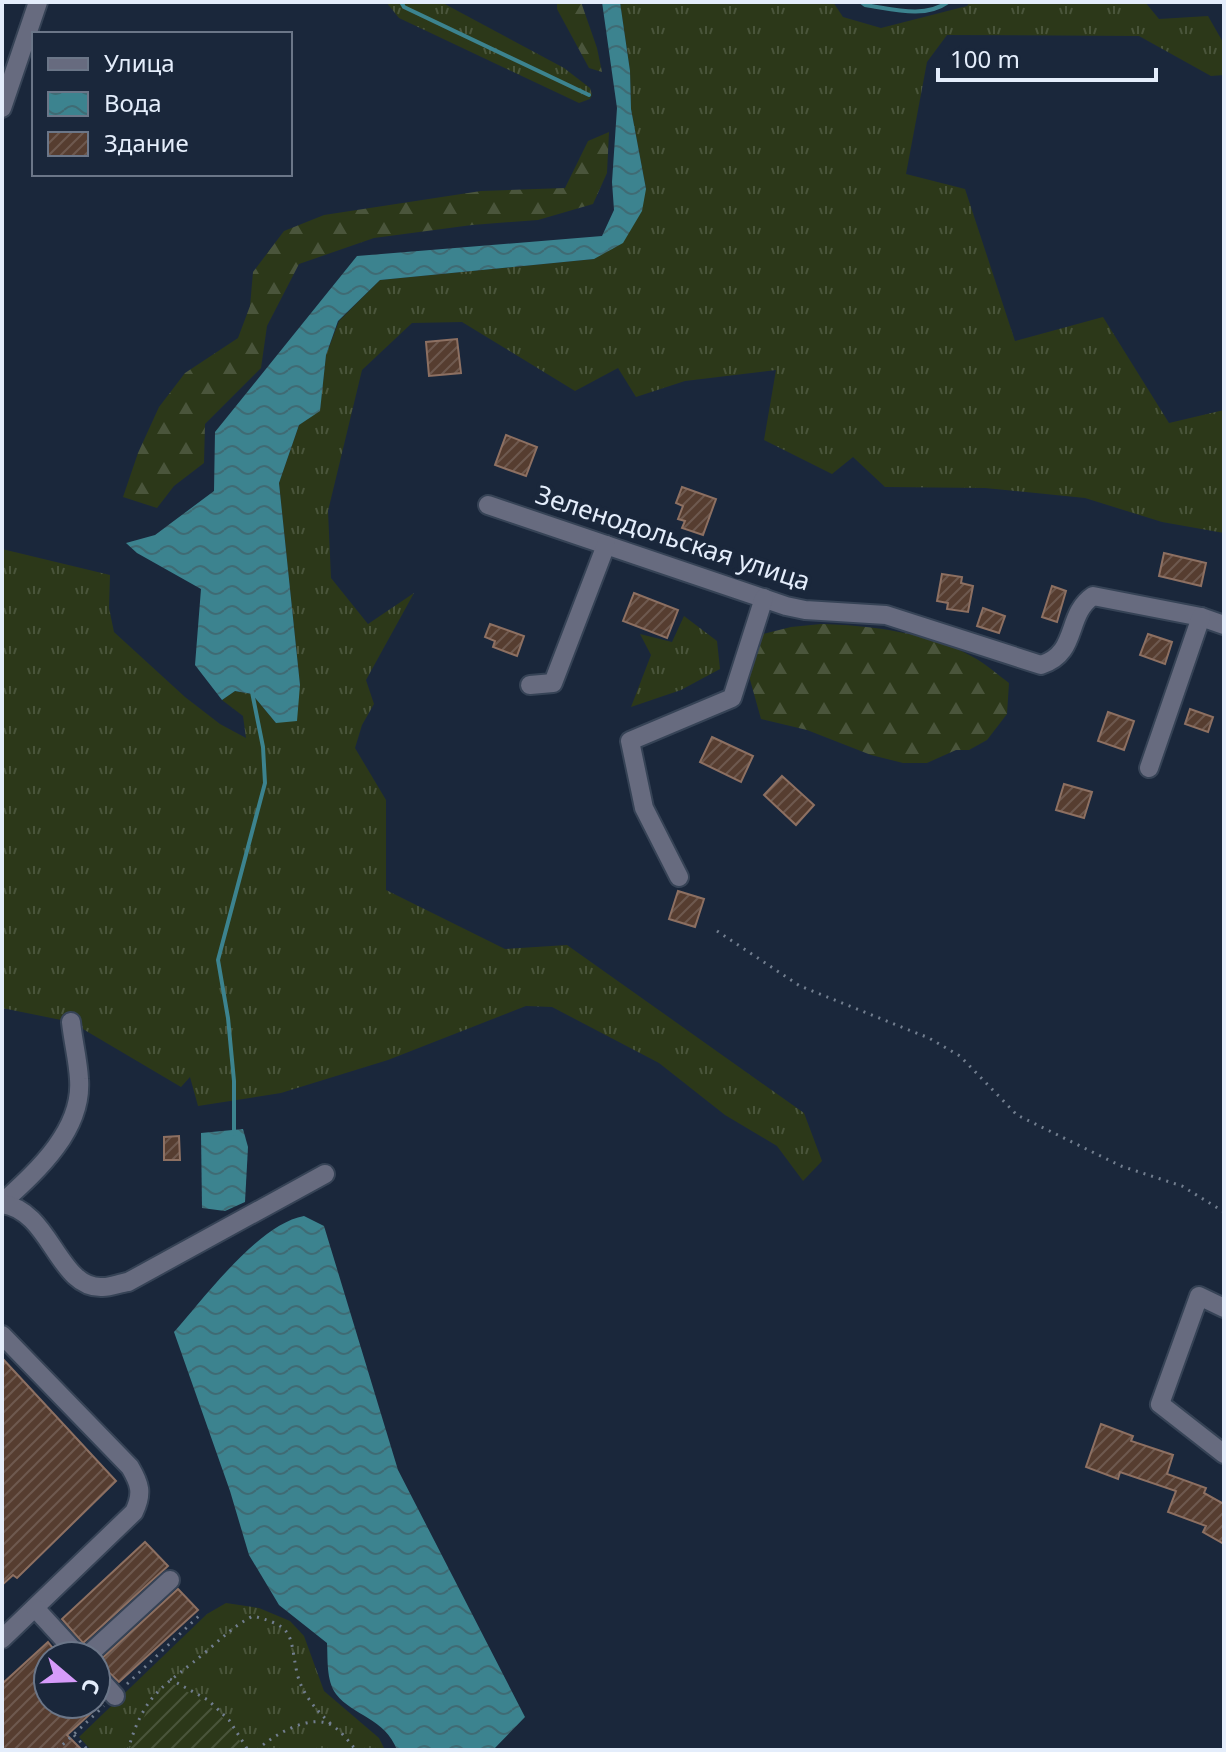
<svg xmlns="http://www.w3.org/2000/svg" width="1226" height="1752" font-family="'Noto Sans',sans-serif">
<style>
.grass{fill:url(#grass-tufts)}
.forest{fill:url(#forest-firs)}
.garden{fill:url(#garden-furrows)}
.water{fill:url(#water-waves)}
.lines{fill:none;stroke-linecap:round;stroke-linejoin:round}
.stream{stroke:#3c838f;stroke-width:4}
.building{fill:url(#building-hatch);stroke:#8d7062;stroke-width:2}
.minor-casing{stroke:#364356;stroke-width:22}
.path{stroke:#727e8f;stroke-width:3;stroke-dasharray:2 6;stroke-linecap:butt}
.minor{stroke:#676b7f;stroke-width:18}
.labels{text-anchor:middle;stroke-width:8;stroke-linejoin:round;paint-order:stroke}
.street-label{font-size:26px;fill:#e4edfb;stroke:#1a273b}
</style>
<defs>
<pattern id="grass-tufts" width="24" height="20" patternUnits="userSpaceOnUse" patternTransform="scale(2)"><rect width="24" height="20" fill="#2c3819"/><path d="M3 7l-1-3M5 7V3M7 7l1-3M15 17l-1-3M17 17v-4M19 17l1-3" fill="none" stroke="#4a553b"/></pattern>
<pattern id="forest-firs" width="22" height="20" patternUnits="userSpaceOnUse" patternTransform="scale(2)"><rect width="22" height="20" fill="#2c3819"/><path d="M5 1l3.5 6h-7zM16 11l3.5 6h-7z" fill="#4a553b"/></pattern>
<pattern id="garden-furrows" width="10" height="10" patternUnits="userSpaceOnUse" patternTransform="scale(2)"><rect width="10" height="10" fill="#2c3819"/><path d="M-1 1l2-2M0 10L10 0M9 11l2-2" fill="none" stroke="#4a553b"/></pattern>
<pattern id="water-waves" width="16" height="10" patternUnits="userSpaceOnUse" patternTransform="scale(2)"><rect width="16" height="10" fill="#3c838f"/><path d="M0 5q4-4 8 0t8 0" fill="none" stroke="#3f6b74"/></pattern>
<pattern id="building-hatch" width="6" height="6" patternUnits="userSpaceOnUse" patternTransform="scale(2)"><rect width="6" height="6" fill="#563d30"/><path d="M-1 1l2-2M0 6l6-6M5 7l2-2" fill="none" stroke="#6e594f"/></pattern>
</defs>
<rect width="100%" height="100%" fill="#1a273b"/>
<g class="grass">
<polygon points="386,2 441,2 564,68 590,88 592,95 590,99 579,103 399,18"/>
<polygon points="620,2 833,2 843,17 881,28 967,6 970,2 1145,2 1159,19 1208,16 1224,44 1224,75 1211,76 1139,36 947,35 927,62 906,174 965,189 1015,341 1103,317 1169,423 1224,410 1224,533 1162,522 1085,498 985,488 885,487 853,457 832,474 764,440 776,370 685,381 636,397 618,368 575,391 462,322 412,323 362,370 328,511 331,578 368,624 414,593 366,680 374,704 362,725 355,748 386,800 386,890 505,949 567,945 804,1113 822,1161 803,1181 777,1146 725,1115 659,1063 552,1007 526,1006 388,1060 281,1093 198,1106 190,1077 181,1087 71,1022 2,1008 2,549 110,575 109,608 114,632 185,697 220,724 246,738 243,716 222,700 235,691 252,694 276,723 300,685 279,483 299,425 320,410 326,355 339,321 380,280 594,259 646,189 631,109 630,71"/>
<polygon points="684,616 717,641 720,669 681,690 631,707 651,655 640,634 672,642"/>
<polygon points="226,1603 259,1608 290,1621 304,1636 324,1691 379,1738 385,1750 91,1750 79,1737 207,1614"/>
</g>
<g class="forest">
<polygon points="557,2 581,2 597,48 602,72 589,68 557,9"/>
<polygon points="609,132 607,173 593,204 538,220 472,225 374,238 299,264 267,326 261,368 205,424 204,463 174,486 157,508 123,497 138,453 159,407 185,373 238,338 250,306 253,272 284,231 324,215 481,191 565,188 588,141"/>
<path d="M821 624C867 625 933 633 973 657 986 664 997 674 1009 683L1007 714 987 740 969 750H956L927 763H903L871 755 807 730 761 719 747 669 763 634 791 627Z"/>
</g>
<path class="garden" d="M173 1684C203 1700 230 1716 244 1750H129L151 1702 166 1685Z"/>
<g class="water">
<polygon points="602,2 620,2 630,71 631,109 646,189 642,211 623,243 594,259 380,280 338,321 326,355 320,411 299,425 279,483 300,685 297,721 276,723 252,694 235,691 222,700 195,665 201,589 137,553 126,543 155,535 214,491 215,432 357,256 602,236 614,210 612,182 617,108"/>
<polygon points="243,1129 248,1147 245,1202 225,1211 202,1208 201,1133"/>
<path d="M304 1216 324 1226 398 1470 525 1717 493 1750H397C385 1718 353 1716 336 1694 326 1680 328 1659 327 1643L279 1605 249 1555 230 1491 174 1332C205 1297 259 1224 304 1216Z"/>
</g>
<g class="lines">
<g class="stream">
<polyline points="401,2 404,7 589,95"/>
<path d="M861 2 865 5C893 9 924 19 948 2"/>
<polyline points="234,1134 234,1081 228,1018 218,960 265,783 263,747 252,692"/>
</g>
</g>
<g class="building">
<polygon points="457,339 461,373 429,376 426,342"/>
<polygon points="506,435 537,447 526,476 495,465"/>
<polygon points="682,487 716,499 703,535 682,528 685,521 678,519 683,506 676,503"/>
<polygon points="1164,553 1206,563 1201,586 1159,576"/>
<polygon points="942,574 962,577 961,583 973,586 968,612 947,609 948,603 937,601"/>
<polygon points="1052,586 1066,591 1057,622 1042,617"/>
<polygon points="634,593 678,610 667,638 623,621"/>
<polygon points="983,608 1005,616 999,633 977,626"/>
<polygon points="490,624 524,636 517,656 493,647 495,641 485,637"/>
<polygon points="1148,634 1172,642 1165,664 1140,655"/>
<polygon points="1190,709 1213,717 1208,732 1185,724"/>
<polygon points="1108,712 1134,721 1124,750 1098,741"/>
<polygon points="712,737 753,756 741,782 700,762"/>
<polygon points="782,776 814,805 796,825 764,795"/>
<polygon points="1064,784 1092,792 1084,818 1056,810"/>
<polygon points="678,891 704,899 695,927 669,919"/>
<polygon points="179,1136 180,1160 164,1160 164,1137"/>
<polygon points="2,1358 116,1481 17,1578 13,1575 2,1585"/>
<polygon points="1101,1424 1133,1436 1131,1441 1173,1455 1167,1474 1206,1488 1204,1493 1224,1504 1224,1544 1203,1532 1206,1526 1168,1512 1176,1491 1120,1472 1118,1479 1086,1467"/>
<polygon points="145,1542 168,1566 83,1643 62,1619"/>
<polygon points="178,1589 198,1610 119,1682 98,1662"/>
<polygon points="48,1642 59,1656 48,1656 48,1704 101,1704 67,1735 82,1750 2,1750 2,1684"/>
</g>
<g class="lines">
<g class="minor-casing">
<g id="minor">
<polyline points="2,108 38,2"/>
<path d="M488 505 786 606 805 610 886 615 1041 665C1079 653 1065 615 1093 596L1201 617 1224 625"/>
<polyline points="530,685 553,683 606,545"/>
<polyline points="1149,768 1201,617"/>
<polyline points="679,877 644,808 630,741 732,698 764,598"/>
<path d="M2 1203C37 1171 83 1130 79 1079 78 1060 73 1041 71 1022"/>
<path d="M2 1204C51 1210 58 1290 103 1287 111 1287 120 1283 128 1282L325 1174"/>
<polyline points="1224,1308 1199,1296 1160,1404 1224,1454"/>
<path d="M2 1335 130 1467C140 1484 143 1493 134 1512L2 1639"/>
<polyline points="35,1608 79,1656"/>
<polyline points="87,1656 170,1580"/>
<polyline points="96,1675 115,1696"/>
</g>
</g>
<g class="path">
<polyline points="717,931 800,986 929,1038 960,1056 1017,1115 1121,1166 1182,1186 1224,1212"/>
<polyline points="170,1679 208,1700 229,1720 248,1750"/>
<polyline points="127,1684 201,1614"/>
<polyline points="74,1735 88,1750"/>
<polyline points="57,1750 104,1706"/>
<path d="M128 1750C145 1690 165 1687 208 1650 223 1637 235 1625 253 1616 296 1627 289 1635 297 1673 302 1694 316 1710 331 1724"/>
<path d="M257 1750C273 1735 312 1712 333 1726 342 1732 349 1742 356 1750"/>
</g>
<use href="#minor" class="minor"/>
</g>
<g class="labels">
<g class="street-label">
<text transform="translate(673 538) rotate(18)" y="9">Зеленодольская улица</text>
</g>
</g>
<rect width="1226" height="1752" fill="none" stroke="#e4edfb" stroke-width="8"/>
<rect x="32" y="32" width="260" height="144" fill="#1a273b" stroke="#6b7688" stroke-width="2"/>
<rect x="48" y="58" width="40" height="12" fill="#676b7f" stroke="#6b7688" stroke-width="2"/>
<text x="104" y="72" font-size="24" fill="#e4edfb">Улица</text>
<rect x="48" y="92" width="40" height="24" fill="url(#water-waves)" stroke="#6b7688" stroke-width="2"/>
<text x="104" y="112" font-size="24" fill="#e4edfb">Вода</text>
<rect x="48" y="132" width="40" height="24" fill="url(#building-hatch)" stroke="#6b7688" stroke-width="2"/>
<text x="104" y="152" font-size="24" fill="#e4edfb">Здание</text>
<g transform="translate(72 1680) rotate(109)"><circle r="38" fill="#1a273b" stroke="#6b7688" stroke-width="2"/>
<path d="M0-6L14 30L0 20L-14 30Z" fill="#d69bfa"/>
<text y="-12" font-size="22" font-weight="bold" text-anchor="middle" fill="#e4edfb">С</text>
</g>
<path d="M938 68v12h218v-12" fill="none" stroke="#e4edfb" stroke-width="4"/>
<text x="950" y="68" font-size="24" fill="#e4edfb" stroke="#1a273b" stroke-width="6" paint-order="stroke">100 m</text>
</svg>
